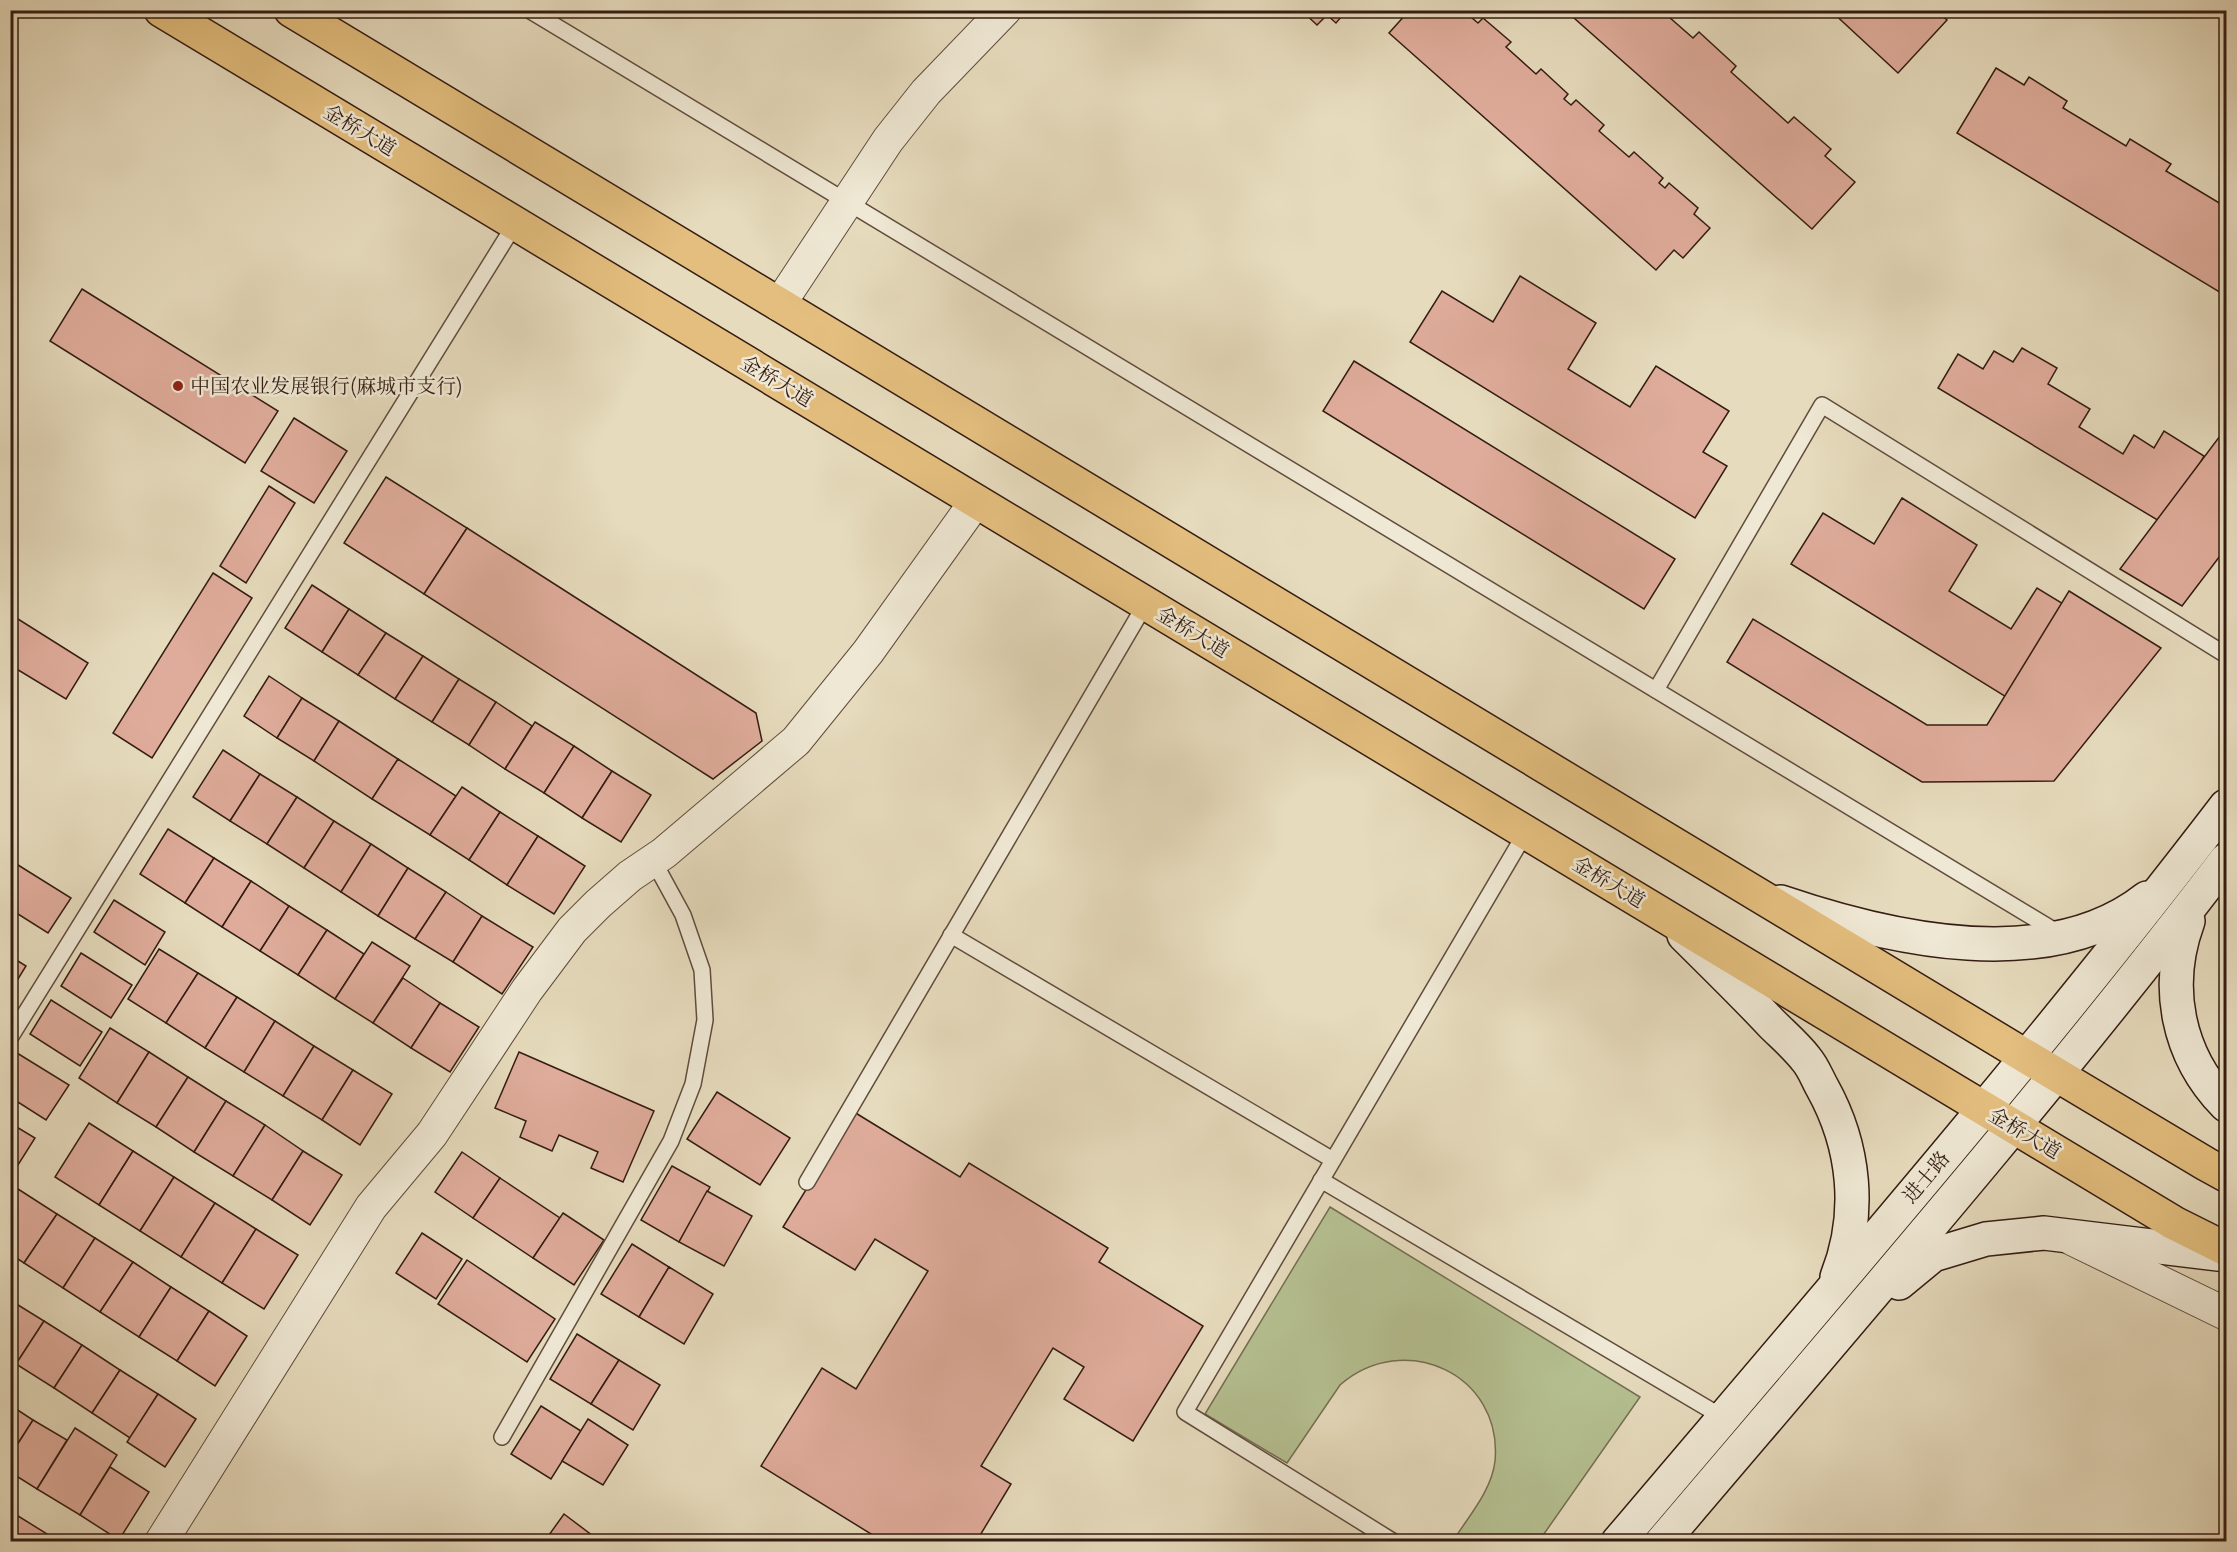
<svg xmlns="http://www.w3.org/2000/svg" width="2237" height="1552" font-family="Cardo,'Noto Serif SC',serif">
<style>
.green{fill:#b5c091;stroke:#746e52;stroke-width:1.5}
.building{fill:#dfac9b;stroke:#341c12;stroke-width:1.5}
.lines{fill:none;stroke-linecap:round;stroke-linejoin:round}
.service-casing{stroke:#604c3d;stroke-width:18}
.minor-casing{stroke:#604c3d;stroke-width:34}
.secondary-casing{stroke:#341c12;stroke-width:36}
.trunk-casing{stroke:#341c12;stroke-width:36}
.service{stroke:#efe8d4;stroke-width:15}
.minor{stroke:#efe8d4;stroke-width:32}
.secondary{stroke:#efe8d4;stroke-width:33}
.trunk{stroke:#e3be7e;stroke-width:33}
.poi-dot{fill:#8f2418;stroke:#efe8d4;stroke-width:2}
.labels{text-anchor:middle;stroke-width:5;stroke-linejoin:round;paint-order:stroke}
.street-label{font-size:20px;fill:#341c12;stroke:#efe8d4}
.poi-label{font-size:20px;fill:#341c12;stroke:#efe8d4;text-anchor:start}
</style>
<rect width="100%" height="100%" fill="#e6dbbd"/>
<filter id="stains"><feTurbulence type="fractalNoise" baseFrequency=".00333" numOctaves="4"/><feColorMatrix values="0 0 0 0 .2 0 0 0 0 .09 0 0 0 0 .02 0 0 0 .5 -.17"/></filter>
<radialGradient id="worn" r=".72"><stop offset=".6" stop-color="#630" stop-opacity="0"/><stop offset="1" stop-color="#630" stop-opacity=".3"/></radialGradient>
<path class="green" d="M1330 1207 1640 1397 1539 1541H1453C1468 1517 1492 1490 1495 1461 1503 1374 1404 1329 1340 1385L1287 1463 1205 1414Z"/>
<g class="building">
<polygon points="1301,10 1347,10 1336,23 1327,15 1317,25"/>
<polygon points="1404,10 1475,10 1471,17 1478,23 1483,18 1511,42 1506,47 1536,74 1541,69 1568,94 1564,99 1571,105 1576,100 1604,125 1599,131 1629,157 1634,152 1663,178 1659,183 1665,188 1669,183 1698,208 1694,214 1710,228 1683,258 1674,250 1656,270 1389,33 1407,13"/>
<polygon points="1565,10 1661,10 1693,38 1699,32 1736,66 1731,72 1788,123 1794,117 1831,149 1825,156 1855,182 1812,229"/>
<polygon points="1830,10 1937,10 1947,20 1898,73"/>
<polygon points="1996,68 2024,85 2029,77 2067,101 2063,108 2126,146 2130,139 2171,164 2166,171 2226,207 2226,296 1957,133"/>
<polygon points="1520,276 1596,323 1568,369 1630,407 1656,366 1729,411 1703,452 1727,466 1695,518 1410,342 1442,291 1493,322"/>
<polygon points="82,289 278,411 245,463 50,341"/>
<polygon points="2022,348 2057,368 2048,384 2090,409 2079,427 2123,454 2134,435 2154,448 2164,431 2204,456 2195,472 2226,491 2226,502 2220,513 2226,517 2226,522 2209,551 1938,388 1958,354 1983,369 1994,351 2013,362"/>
<polygon points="1354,361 1675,559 1644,609 1323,411"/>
<polygon points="294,418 347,451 314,503 261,471"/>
<polygon points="2226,428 2226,548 2182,606 2120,569"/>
<polygon points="386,477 467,528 424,594 344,543"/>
<polygon points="269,486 295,503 246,583 220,566"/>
<polygon points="1902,498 1977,545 1949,591 2011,629 2037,588 2111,633 2085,674 2108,689 2076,740 1791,564 1823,513 1874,544"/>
<polygon points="467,528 756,713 762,741 713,779 424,594"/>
<polygon points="213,573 252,598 152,758 113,733"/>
<polygon points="312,585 349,609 322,652 285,628"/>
<polygon points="2069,591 2161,648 2054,781 1922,782 1727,662 1753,619 1927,725 1987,725"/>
<polygon points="349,609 386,633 358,675 322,652"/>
<polygon points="10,614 88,663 66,699 10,665"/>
<polygon points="386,633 423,656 395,699 358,675"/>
<polygon points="423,656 459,679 432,722 395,699"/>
<polygon points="269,676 302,698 277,738 244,716"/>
<polygon points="459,679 496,702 469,745 432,722"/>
<polygon points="302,698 339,721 314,761 277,738"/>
<polygon points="496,702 532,726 505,769 469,745"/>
<polygon points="339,721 398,759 372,799 314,761"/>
<polygon points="535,722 574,746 544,793 505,769"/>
<polygon points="574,746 612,771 582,818 544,793"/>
<polygon points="223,750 260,774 230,821 193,797"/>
<polygon points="398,759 456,796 430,835 372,799"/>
<polygon points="612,771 651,795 621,842 582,818"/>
<polygon points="260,774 297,797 267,844 230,821"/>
<polygon points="462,787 500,812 469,860 430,835"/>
<polygon points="297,797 334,821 304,868 267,844"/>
<polygon points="500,812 538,836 507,885 469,860"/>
<polygon points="334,821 371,844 341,892 304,868"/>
<polygon points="168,829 214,858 185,903 140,874"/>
<polygon points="538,836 585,866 554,914 507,885"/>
<polygon points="371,844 408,868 378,916 341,892"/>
<polygon points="214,858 251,881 222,927 185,903"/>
<polygon points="10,860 71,898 48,933 10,909"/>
<polygon points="408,868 446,892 415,939 378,916"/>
<polygon points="251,881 289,906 260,951 222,927"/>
<polygon points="446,892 482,916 453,962 415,939"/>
<polygon points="114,900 165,932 145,965 94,932"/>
<polygon points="289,906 327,930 298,975 260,951"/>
<polygon points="482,916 533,947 502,994 453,962"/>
<polygon points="327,930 364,954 335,999 298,975"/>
<polygon points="372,942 410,966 373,1023 335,999"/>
<polygon points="159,949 198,973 166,1023 128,999"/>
<polygon points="81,953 132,985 111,1018 61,986"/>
<polygon points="10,956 26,966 10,992"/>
<polygon points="198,973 237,997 205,1048 166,1023"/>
<polygon points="403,978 440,1003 411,1048 373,1023"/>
<polygon points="237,997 275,1021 244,1072 205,1048"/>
<polygon points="51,1000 102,1032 80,1066 30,1034"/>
<polygon points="440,1003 479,1027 450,1072 411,1048"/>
<polygon points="275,1021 314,1046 283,1096 244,1072"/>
<polygon points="110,1028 149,1052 117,1103 79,1078"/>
<polygon points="314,1046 353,1070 322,1120 283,1096"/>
<polygon points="149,1052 188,1077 156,1127 117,1103"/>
<polygon points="519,1052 654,1111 623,1182 591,1168 598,1152 559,1135 552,1151 520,1137 526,1121 495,1108"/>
<polygon points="17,1053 69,1085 46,1120 10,1097 10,1064"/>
<polygon points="353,1070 392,1094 360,1145 322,1120"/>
<polygon points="188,1077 226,1101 194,1152 156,1127"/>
<polygon points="717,1092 790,1138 760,1185 687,1139"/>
<polygon points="226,1101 265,1125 233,1176 194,1152"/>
<polygon points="854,1112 960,1177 969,1163 1108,1248 1099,1262 1203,1326 1133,1441 1064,1399 1084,1367 1053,1348 981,1466 1011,1484 976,1542 884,1542 761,1466 822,1368 856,1389 928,1271 875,1239 855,1270 783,1227"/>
<polygon points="10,1123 35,1138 11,1176 10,1176"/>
<polygon points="89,1123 133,1151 99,1205 55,1177"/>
<polygon points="265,1125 303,1151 272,1200 233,1176"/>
<polygon points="133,1151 174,1177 140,1231 99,1205"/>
<polygon points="303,1151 342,1175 310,1225 272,1200"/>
<polygon points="462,1152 500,1178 473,1218 435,1192"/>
<polygon points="672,1166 710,1187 679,1242 641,1220"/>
<polygon points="174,1177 215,1203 181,1257 140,1231"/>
<polygon points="500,1178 560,1218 533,1258 473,1218"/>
<polygon points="18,1189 57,1214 24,1263 10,1254 10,1201"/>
<polygon points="707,1191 752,1216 724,1266 679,1242"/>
<polygon points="215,1203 256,1229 222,1283 181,1257"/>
<polygon points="563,1213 604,1240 574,1285 533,1258"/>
<polygon points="57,1214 95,1238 63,1288 24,1263"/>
<polygon points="256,1229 298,1255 264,1309 222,1283"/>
<polygon points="422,1233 462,1259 436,1299 396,1273"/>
<polygon points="95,1238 133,1262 100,1312 63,1288"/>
<polygon points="632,1244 669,1267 639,1317 601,1294"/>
<polygon points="467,1260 555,1319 527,1362 438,1304"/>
<polygon points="133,1262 171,1287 139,1337 100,1312"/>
<polygon points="669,1267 713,1294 684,1344 639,1317"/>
<polygon points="171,1287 209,1311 177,1361 139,1337"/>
<polygon points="10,1300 44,1321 16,1364 10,1361"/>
<polygon points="209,1311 247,1336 215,1386 177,1361"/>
<polygon points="44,1321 82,1345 54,1388 16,1364"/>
<polygon points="577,1334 619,1360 591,1404 550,1379"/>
<polygon points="82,1345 120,1370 92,1413 54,1388"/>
<polygon points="619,1360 660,1385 633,1430 591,1404"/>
<polygon points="120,1370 158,1394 130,1438 92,1413"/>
<polygon points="158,1394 196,1419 165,1467 127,1442"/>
<polygon points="10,1405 33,1420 10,1456"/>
<polygon points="541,1406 581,1431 551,1479 511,1454"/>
<polygon points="588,1419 628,1445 603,1485 562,1461"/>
<polygon points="33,1420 67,1440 37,1489 10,1472 10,1456"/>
<polygon points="75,1428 117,1455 80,1515 37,1489"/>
<polygon points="110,1467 149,1492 119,1540 80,1515"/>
<polygon points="10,1511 60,1542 10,1542"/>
<polygon points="564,1514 601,1542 544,1542"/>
</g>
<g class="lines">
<g class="service-casing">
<g id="service">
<polyline points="529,10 2060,934"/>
<polyline points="1656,690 1822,405 2226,655"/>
<polyline points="951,935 1333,1160"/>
<polyline points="10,1038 515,224"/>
<polyline points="1321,1180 1724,1418"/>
<polyline points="807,1182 1146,603"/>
<polyline points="502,1437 671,1141 693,1084 705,1020 702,970 683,915 653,860"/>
<polyline points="1394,1542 1185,1412 1526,832"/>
</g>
</g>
<g class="minor-casing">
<g id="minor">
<polyline points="779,305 888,140 926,92 1005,10"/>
<polyline points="2072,1239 2226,1314"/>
<polyline points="161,1542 371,1207 432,1134 527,990 572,930 598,904 630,876 664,853 796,741 868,652 976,501"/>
</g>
</g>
<g class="secondary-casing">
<g id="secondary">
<path d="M1781 902C1890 939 2048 976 2147 898"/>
<path d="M2188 921C2164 986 2177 1055 2226 1105"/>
<path d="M1684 935C1713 964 1743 993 1771 1023 1783 1035 1796 1046 1806 1059 1813 1067 1817 1078 1822 1087 1855 1146 1862 1214 1837 1277"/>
<polyline points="1899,1283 1933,1255 1986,1239 2044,1233 2226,1255"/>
<path d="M1618 1542C1824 1299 2033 1058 2226 806"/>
<path d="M1662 1542C1853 1317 2047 1094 2226 860"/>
</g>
</g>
<g class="trunk-casing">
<g id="trunk">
<polyline points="161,10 2174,1223 2226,1249"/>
<polyline points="291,10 2027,1057 2206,1164 2226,1175"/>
</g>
</g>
<use href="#service" class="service"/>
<use href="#minor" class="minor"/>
<use href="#secondary" class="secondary"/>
<use href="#trunk" class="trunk"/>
</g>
<circle class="poi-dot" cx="178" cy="386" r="6"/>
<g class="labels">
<g class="street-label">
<text transform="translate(360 130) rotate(31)" y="7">金桥大道</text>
<text transform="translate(777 381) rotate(31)" y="7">金桥大道</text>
<text transform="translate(1193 632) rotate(31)" y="7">金桥大道</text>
<text transform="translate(1609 882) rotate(31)" y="7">金桥大道</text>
<text transform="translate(2025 1133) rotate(31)" y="7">金桥大道</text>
<text transform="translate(1926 1177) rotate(-50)" y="7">进士路</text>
</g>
<g class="poi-label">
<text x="190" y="393">中国农业发展银行(麻城市支行)</text>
</g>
</g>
<rect width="2237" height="1552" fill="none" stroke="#e6dbbd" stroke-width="36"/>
<rect x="12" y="12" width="2213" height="1528" fill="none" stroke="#341c12" stroke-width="3"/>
<rect x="18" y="18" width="2201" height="1516" fill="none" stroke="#341c12" stroke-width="1.5"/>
<rect width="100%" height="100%" filter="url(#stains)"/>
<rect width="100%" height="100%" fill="url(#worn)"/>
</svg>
